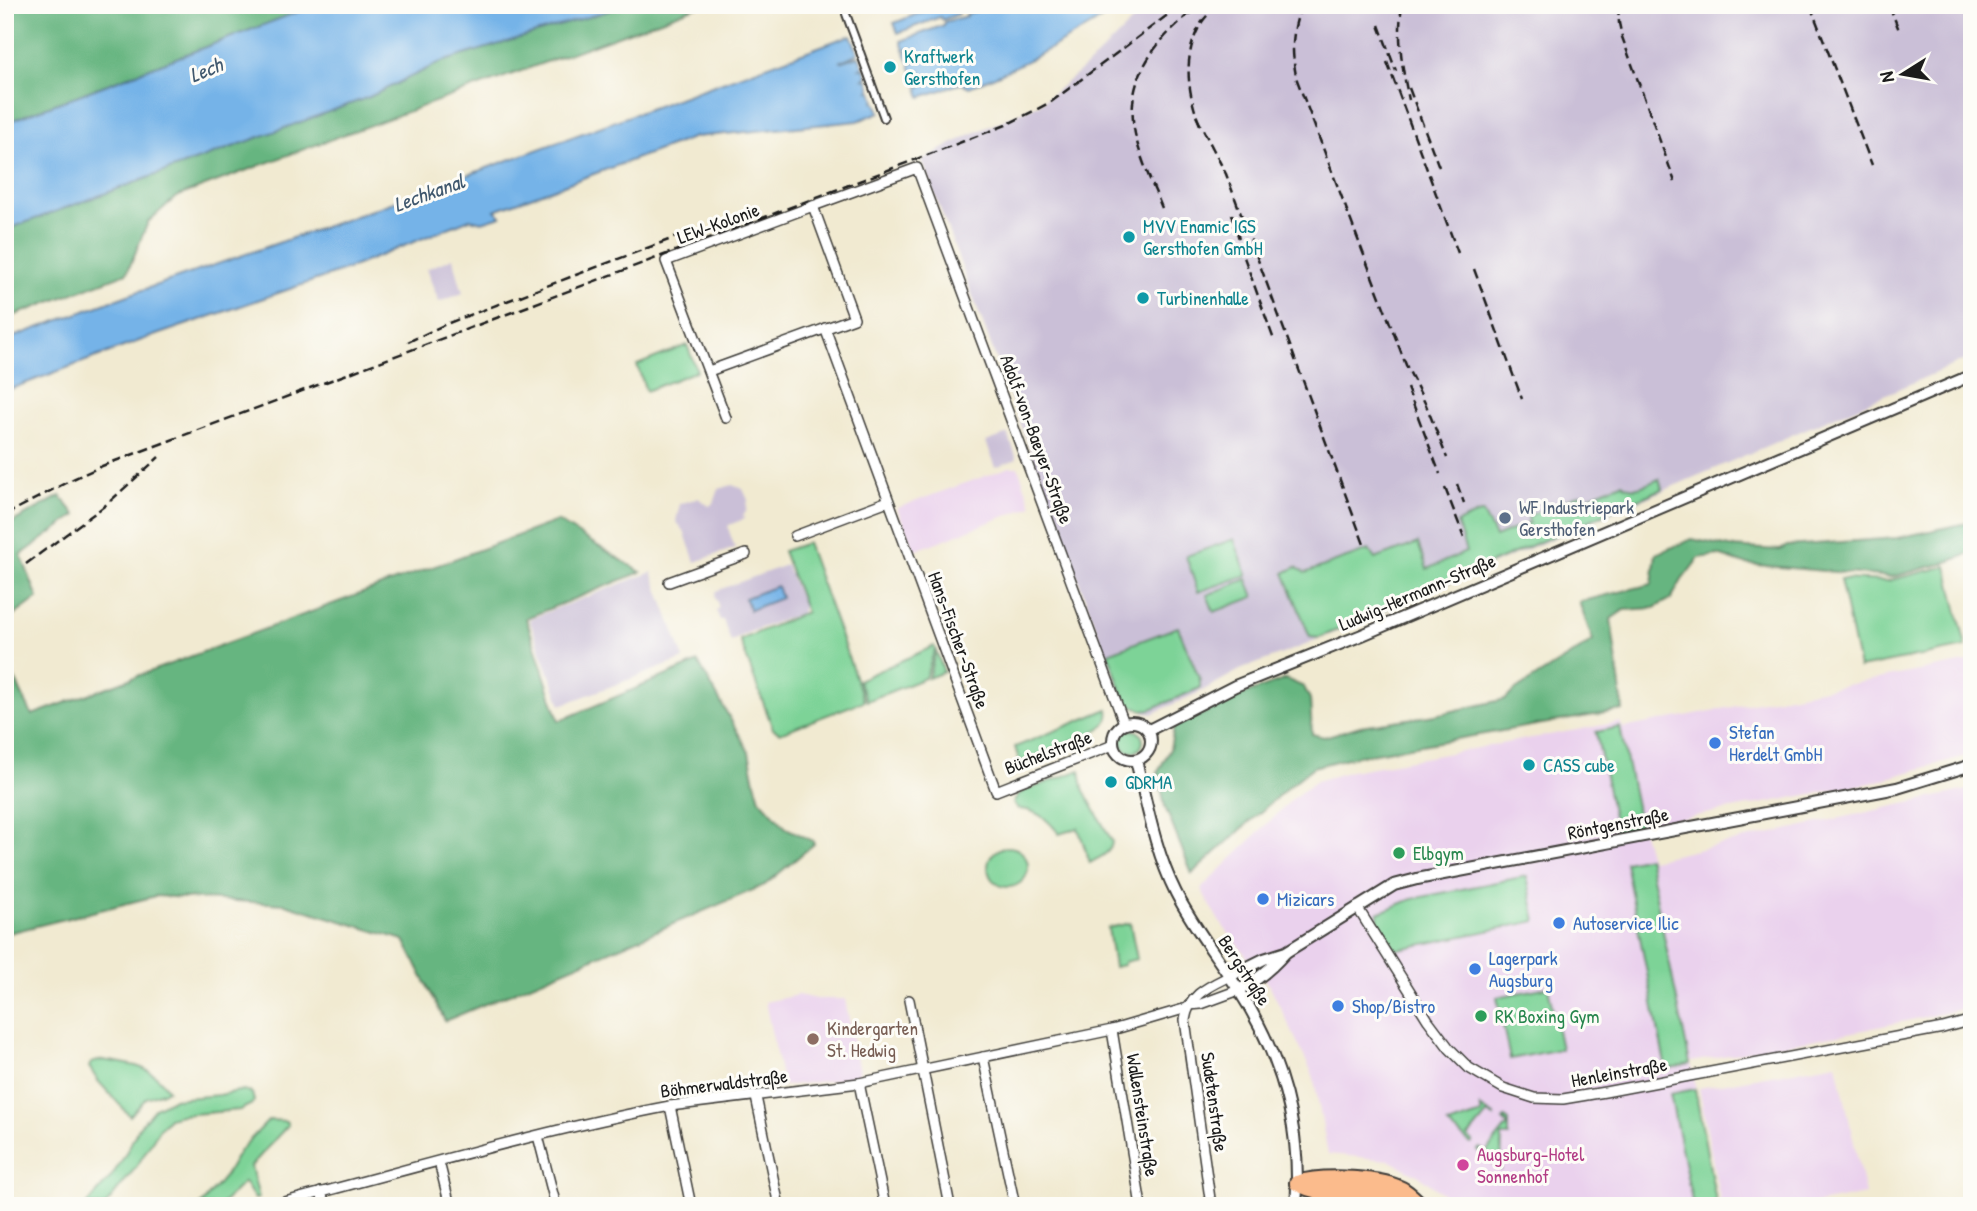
<svg xmlns="http://www.w3.org/2000/svg" width="1977" height="1211" font-family="'Patrick Hand',sans-serif">
<style>
.built{fill:#ead1ed}
.industrial{fill:#cabfd7}
.green{fill:#7dd397;stroke:#4c785a;stroke-width:2}
.forest{fill:#66b580;stroke:#41684e;stroke-width:2}
.water{fill:#75b3e8;stroke:#486882;stroke-width:2}
.lines{fill:none;stroke-linecap:round;stroke-linejoin:round}
.pedestrian-casing{stroke:#3c3b37;stroke-width:10}
.minor-casing{stroke:#3c3b37;stroke-width:12}
.tertiary-casing{stroke:#3c3b37;stroke-width:14}
.trunk-casing{stroke:#3c3b37;stroke-width:18}
.pedestrian{stroke:#fff;stroke-width:6}
.minor{stroke:#fff;stroke-width:9}
.tertiary{stroke:#fff;stroke-width:10}
.trunk{stroke:#fbbb8c;stroke-width:14}
.rail{stroke:#1c1c1c;stroke-width:2.5;stroke-dasharray:10 5;stroke-linecap:butt}
.culture-dot{fill:#0f9aa8;stroke:#fdfcf7;stroke-width:2.5}
.service-dot{fill:#5c6f8a;stroke:#fdfcf7;stroke-width:2.5}
.shop-dot{fill:#3f7fe0;stroke:#fdfcf7;stroke-width:2.5}
.leisure-dot{fill:#2e9e5b;stroke:#fdfcf7;stroke-width:2.5}
.education-dot{fill:#8d6e63;stroke:#fdfcf7;stroke-width:2.5}
.hotel-dot{fill:#d1479c;stroke:#fdfcf7;stroke-width:2.5}
.labels{text-anchor:middle;stroke-width:6;stroke-linejoin:round;paint-order:stroke}
.culture-label{font-size:19px;fill:#0d838f;stroke:#fdfcf7;text-anchor:start}
.street-label{font-size:19px;fill:#1c1c1c;stroke:#fdfcf7}
.service-label{font-size:19px;fill:#4e5e75;stroke:#fdfcf7;text-anchor:start}
.shop-label{font-size:19px;fill:#366cbe;stroke:#fdfcf7;text-anchor:start}
.leisure-label{font-size:19px;fill:#27864d;stroke:#fdfcf7;text-anchor:start}
.education-label{font-size:19px;fill:#785e54;stroke:#fdfcf7;text-anchor:start}
.hotel-label{font-size:19px;fill:#b23c85;stroke:#fdfcf7;text-anchor:start}
.water-label{font-size:21px;font-style:italic;fill:#40586e;stroke:#fdfcf7}
</style>
<rect width="100%" height="100%" fill="#fdfcf7"/>
<filter id="ink" filterUnits="userSpaceOnUse"><feTurbulence type="fractalNoise" baseFrequency=".0143" numOctaves="2"/><feDisplacementMap in="SourceGraphic" scale="14" xChannelSelector="R" yChannelSelector="G"/><feConvolveMatrix kernelMatrix="1 2 1 2 8 2 1 2 1" color-interpolation-filters="sRGB"/></filter>
<filter id="wash" filterUnits="userSpaceOnUse"><feTurbulence type="fractalNoise" baseFrequency=".00686" numOctaves="4" result="noise"/><feDisplacementMap in="SourceGraphic" scale="28" xChannelSelector="R" yChannelSelector="G"/><feGaussianBlur stdDeviation="1.57" result="paint"/><feColorMatrix in="noise" values="0 0 0 0 0 0 0 0 0 0 0 0 0 0 0 0 0 1.4 0 .05"/><feComposite in="paint" operator="in"/></filter>
<g filter="url(#wash)">
<rect width="100%" height="100%" fill="#f1ead1"/>
<g class="built">
<polygon points="1010,467 1018,467 1032,506 914,551 897,508"/>
<polygon points="1971,661 1972,754 1871,783 1641,826 1651,860 1972,789 1972,1007 1854,1032 1691,1062 1717,1206 1456,1206 1450,1199 1419,1176 1388,1160 1328,1154 1313,1075 1271,988 1219,921 1201,889 1292,799 1316,781 1351,771 1620,722 1623,728"/>
<polygon points="798,995 816,999 845,999 860,1077 783,1086 765,1002"/>
<polygon points="1837,1063 1865,1194 1804,1206 1721,1206 1699,1088"/>
</g>
<g class="industrial">
<polygon points="1151,5 1972,5 1972,357 1316,641 1240,670 1202,691 1152,714 1125,705 922,160 967,136 1040,104 1092,61 1144,10"/>
<polygon points="453,258 463,293 439,302 426,269"/>
<polygon points="1008,434 1017,459 996,467 986,442"/>
<polygon points="732,485 743,489 748,500 746,512 743,515 744,519 729,525 728,528 735,548 695,562 684,531 676,521 680,504 698,498 709,506 714,503 719,489"/>
<polygon points="786,565 803,606 801,613 744,634 731,642 723,620 720,620 716,610 719,608 715,596 716,591"/>
<polygon points="652,572 684,659 561,705 529,619"/>
</g>
<g class="green">
<polygon points="687,345 697,371 646,391 637,365"/>
<path d="M1659 479 1662 489 1319 638 1310 637 1284 573 1296 567 1305 573 1369 550 1375 559 1418 543 1427 569 1466 552 1457 523 1480 513H1483L1495 537 1529 523 1528 516 1580 494 1584 498 1622 483C1633 493 1647 484 1659 479Z"/>
<polygon points="1234,539 1247,575 1198,592 1186,556"/>
<polygon points="807,543 864,701 780,733 773,729 740,640 806,612 783,551"/>
<polygon points="1947,566 1966,647 1859,668 1840,579 1887,581"/>
<polygon points="1247,579 1254,597 1214,612 1207,595"/>
<polygon points="1178,627 1200,680 1200,688 1151,709 1142,710 1126,703 1108,653"/>
<polygon points="934,646 935,649 925,678 867,701 858,680"/>
<polygon points="936,651 944,672 928,678"/>
<path d="M1108 709C1110 719 1106 724 1099 730L1020 763 1015 747Z"/>
<polygon points="1620,727 1640,826 1616,831 1596,732"/>
<circle cx="1132" cy="741" r="11"/>
<path d="M1080 770 1083 789 1112 841C1112 853 1100 857 1090 863L1078 828 1059 834C1049 820 1035 809 1018 809L1013 803 1018 795 1024 791Z"/>
<circle cx="1008" cy="867" r="20"/>
<polygon points="1648,857 1690,1064 1666,1069 1625,862"/>
<polygon points="1527,876 1536,921 1395,950 1378,922 1378,913 1412,899"/>
<polygon points="1130,923 1137,959 1124,962 1124,965 1114,967 1108,928"/>
<polygon points="1548,987 1561,1049 1510,1059 1497,997"/>
<path d="M102 1060C129 1064 153 1065 168 1090L146 1098 130 1116 98 1081 89 1067 91 1063Z"/>
<polygon points="1695,1089 1717,1206 1693,1206 1670,1094"/>
<polygon points="244,1090 252,1093 254,1101 252,1104 240,1110 181,1115 169,1118 160,1128 137,1166 105,1206 86,1206 111,1177 124,1157 139,1127 155,1108 173,1099 219,1095"/>
<polygon points="1480,1107 1494,1116 1494,1117 1488,1113 1468,1137 1473,1142 1471,1144 1448,1125 1482,1114"/>
<polygon points="1505,1118 1509,1121 1509,1136 1502,1136 1501,1170 1478,1150 1480,1148 1486,1152 1508,1125 1503,1120"/>
<polygon points="269,1120 286,1121 288,1125 251,1166 259,1198 255,1199 244,1182 220,1206 200,1206 225,1176 240,1150"/>
<polygon points="1342,1196 1380,1199 1395,1206 1321,1206 1330,1199"/>
</g>
<g class="forest">
<polygon points="5,5 316,5 5,123"/>
<path d="M627 5H701C527 71 350 130 176 197L148 222 127 273 5 319V230L369 97 441 62Z"/>
<polygon points="60,496 76,515 21,555 38,598 5,622 5,526"/>
<polygon points="557,521 641,572 526,618 559,721 698,662 749,752 755,782 760,799 786,828 813,841 814,844 765,885 445,1021 404,940 285,904 156,896 5,934 5,658 32,715"/>
<polygon points="1972,522 1972,553 1944,563 1892,577 1745,564 1718,555 1699,558 1682,580 1671,599 1654,608 1624,610 1611,619 1623,710 1352,757 1313,767 1288,787 1192,874 1165,807 1158,772 1170,749 1174,727 1242,695 1286,679 1304,687 1310,699 1312,734 1324,737 1360,726 1435,715 1506,699 1514,691 1593,641 1579,602 1652,584 1656,554 1692,539 1730,547 1780,550 1787,546 1897,538"/>
</g>
<g class="water">
<polygon points="316,5 627,5 441,62 369,97 5,230 5,123"/>
<polygon points="940,5 956,5 959,14 942,20 940,17 898,33 894,23"/>
<path d="M996 5H1124C1075 36 1023 66 969 87L961 83 962 79 959 78 958 80 959 84 921 97 918 88 926 83 917 85 914 76 921 73V71L913 73 910 65 918 60 909 62 905 53 913 48 904 50 901 41 944 25V22L967 16 966 14Z"/>
<polygon points="851,35 858,53 840,62 859,56 863,66 860,68 864,68 867,77 864,79 868,80 871,89 869,91 872,91 875,100 873,102 876,103 880,112 858,121 695,137 495,210 501,216 482,222 470,219 345,270 142,340 5,391 5,340 131,294 350,218"/>
<polygon points="777,586 781,598 750,610 745,598"/>
</g>
</g>
<g filter="url(#ink)">
<g class="lines">
<g class="pedestrian-casing">
<g id="pedestrian">
<polyline points="846,14 859,49"/>
<polyline points="860,52 884,118"/>
</g>
</g>
<g class="minor-casing">
<g id="minor">
<polyline points="813,206 917,168 1124,723"/>
<polyline points="825,328 996,791 1113,745"/>
<polyline points="709,371 854,318 813,206 666,261 726,418"/>
<polyline points="795,536 888,501"/>
<polyline points="669,582 746,554"/>
<polyline points="1357,907 1428,1020 1449,1048 1469,1068 1503,1088 1534,1098 1563,1099 1605,1092 1943,1028 1972,1020"/>
<polyline points="909,1000 950,1206"/>
<polyline points="1189,1005 1201,1004 1239,990"/>
<polyline points="1112,1030 1141,1206"/>
<polyline points="983,1057 1015,1206"/>
<polyline points="859,1083 885,1206"/>
<polyline points="756,1097 779,1206"/>
<polyline points="670,1106 691,1206"/>
<polyline points="538,1136 556,1206"/>
<polyline points="439,1162 450,1206"/>
<polyline points="321,1192 325,1206"/>
<path d="M269 1206C402 1172 534 1132 670 1106L859 1083 1112 1030 1187 1008"/>
<path d="M1211 1206 1185 1020C1189 994 1208 987 1230 976"/>
</g>
</g>
<g class="tertiary-casing">
<g id="tertiary">
<circle cx="1132" cy="741" r="19"/>
<polyline points="1149,730 1235,686 1362,635 1972,375"/>
<path d="M1136 760C1147 805 1155 851 1176 893 1194 928 1219 959 1240 992 1281 1056 1302 1129 1296 1206"/>
<polyline points="1230,976 1264,959 1286,952 1394,885 1417,879 1897,788 1972,765"/>
<path d="M1239 990C1258 980 1271 969 1285 953"/>
</g>
</g>
<g class="trunk-casing">
<g id="trunk">
<path d="M1297 1183C1322 1175 1384 1177 1405 1191 1411 1195 1417 1201 1422 1206"/>
<path d="M1297 1183C1318 1196 1340 1190 1363 1191 1379 1192 1392 1197 1405 1206"/>
<polyline points="1315,1206 1332,1191"/>
</g>
</g>
<use href="#pedestrian" class="pedestrian"/>
<use href="#minor" class="minor"/>
<use href="#tertiary" class="tertiary"/>
<use href="#trunk" class="trunk"/>
<g class="rail">
<path d="M1302 5C1291 31 1291 53 1297 80L1406 365 1426 405 1447 458"/>
<path d="M1402 5C1397 38 1402 68 1409 100"/>
<polyline points="1618,5 1619,23 1622,37 1675,182"/>
<polyline points="1810,5 1872,165"/>
<polyline points="1889,5 1899,30"/>
<polyline points="1261,6 1262,5"/>
<polyline points="1379,25 1396,71"/>
<polyline points="1387,62 1458,253"/>
<polyline points="1409,88 1439,167"/>
<polyline points="1196,116 1226,174 1365,547"/>
<path d="M1200 125C1187 92 1182 54 1202 22 1206 16 1212 11 1216 5"/>
<path d="M1162 208C1153 186 1143 165 1137 142 1120 81 1155 40 1200 5"/>
<polyline points="1232,214 1244,257 1274,340"/>
<polyline points="1474,269 1522,399"/>
<polyline points="408,342 446,324 695,230"/>
<polyline points="1407,388 1440,474"/>
<polyline points="1457,484 1464,503"/>
<polyline points="1445,488 1464,537"/>
<polyline points="5,515 73,479 102,466 715,236 1006,125 1051,102 1181,5"/>
<polyline points="26,564 107,504 159,457"/>
</g>
</g>
</g>
<g class="culture-dot">
<circle cx="890" cy="67" r="7"/>
<circle cx="1129" cy="237" r="7"/>
<circle cx="1143" cy="298" r="7"/>
<circle cx="1529" cy="765" r="7"/>
<circle cx="1111" cy="782" r="7"/>
</g>
<circle class="service-dot" cx="1505" cy="518" r="7"/>
<g class="shop-dot">
<circle cx="1715" cy="743" r="7"/>
<circle cx="1263" cy="899" r="7"/>
<circle cx="1559" cy="923" r="7"/>
<circle cx="1475" cy="969" r="7"/>
<circle cx="1338" cy="1006" r="7"/>
</g>
<g class="leisure-dot">
<circle cx="1399" cy="853" r="7"/>
<circle cx="1481" cy="1016" r="7"/>
</g>
<circle class="education-dot" cx="813" cy="1039" r="7"/>
<circle class="hotel-dot" cx="1463" cy="1165" r="7"/>
<g class="labels">
<g class="culture-label">
<text x="904" y="63">Kraftwerk<tspan x="904" dy="22">Gersthofen</tspan></text>
<text x="1143" y="233">MVV Enamic IGS<tspan x="1143" dy="22">Gersthofen GmbH</tspan></text>
<text x="1157" y="305">Turbinenhalle</text>
<text x="1543" y="772">CASS cube</text>
<text x="1125" y="789">GDRMA</text>
</g>
<g class="street-label">
<text transform="translate(718 223) rotate(-20)" y="7">LEW-Kolonie</text>
<text transform="translate(1037 439) rotate(70)" y="7">Adolf-von-Baeyer-Straße</text>
<text transform="translate(1417 592) rotate(-23)" y="7">Ludwig-Hermann-Straße</text>
<text transform="translate(959 640) rotate(70)" y="7">Hans-Fischer-Straße</text>
<text transform="translate(1048 752) rotate(-21)" y="7">Büchelstraße</text>
<text transform="translate(1618 823) rotate(-11)" y="7">Röntgenstraße</text>
<text transform="translate(1245 970) rotate(57)" y="7">Bergstraße</text>
<text transform="translate(1619 1072) rotate(-10)" y="7">Henleinstraße</text>
<text transform="translate(724 1083) rotate(-7)" y="7">Böhmerwaldstraße</text>
<text transform="translate(1215 1102) rotate(82)" y="7">Sudetenstraße</text>
<text transform="translate(1143 1115) rotate(81)" y="7">Wallensteinstraße</text>
</g>
<g class="service-label">
<text x="1519" y="514">WF Industriepark<tspan x="1519" dy="22">Gersthofen</tspan></text>
</g>
<g class="shop-label">
<text x="1729" y="739">Stefan<tspan x="1729" dy="22">Herdelt GmbH</tspan></text>
<text x="1277" y="906">Mizicars</text>
<text x="1573" y="930">Autoservice Ilic</text>
<text x="1489" y="965">Lagerpark<tspan x="1489" dy="22">Augsburg</tspan></text>
<text x="1352" y="1013">Shop/Bistro</text>
</g>
<g class="leisure-label">
<text x="1413" y="860">Elbgym</text>
<text x="1495" y="1023">RK Boxing Gym</text>
</g>
<g class="education-label">
<text x="827" y="1035">Kindergarten<tspan x="827" dy="22">St. Hedwig</tspan></text>
</g>
<g class="hotel-label">
<text x="1477" y="1161">Augsburg-Hotel<tspan x="1477" dy="22">Sonnenhof</tspan></text>
</g>
<g class="water-label">
<text transform="translate(206 70) rotate(-22)" y="7">Lech</text>
<text transform="translate(429 193) rotate(-20)" y="7">Lechkanal</text>
</g>
</g>
<rect width="1977" height="1211" fill="none" stroke="#fdfcf7" stroke-width="28"/>
<g transform="translate(1903 74) rotate(259)" stroke="#fdfcf7" stroke-width="5" paint-order="stroke">
<path d="M0-5L12 26L0 18L-12 26Z" fill="#1c1c1c"/>
<text y="-10" font-size="19" font-weight="bold" text-anchor="middle" fill="#1c1c1c">N</text>
</g>
</svg>
